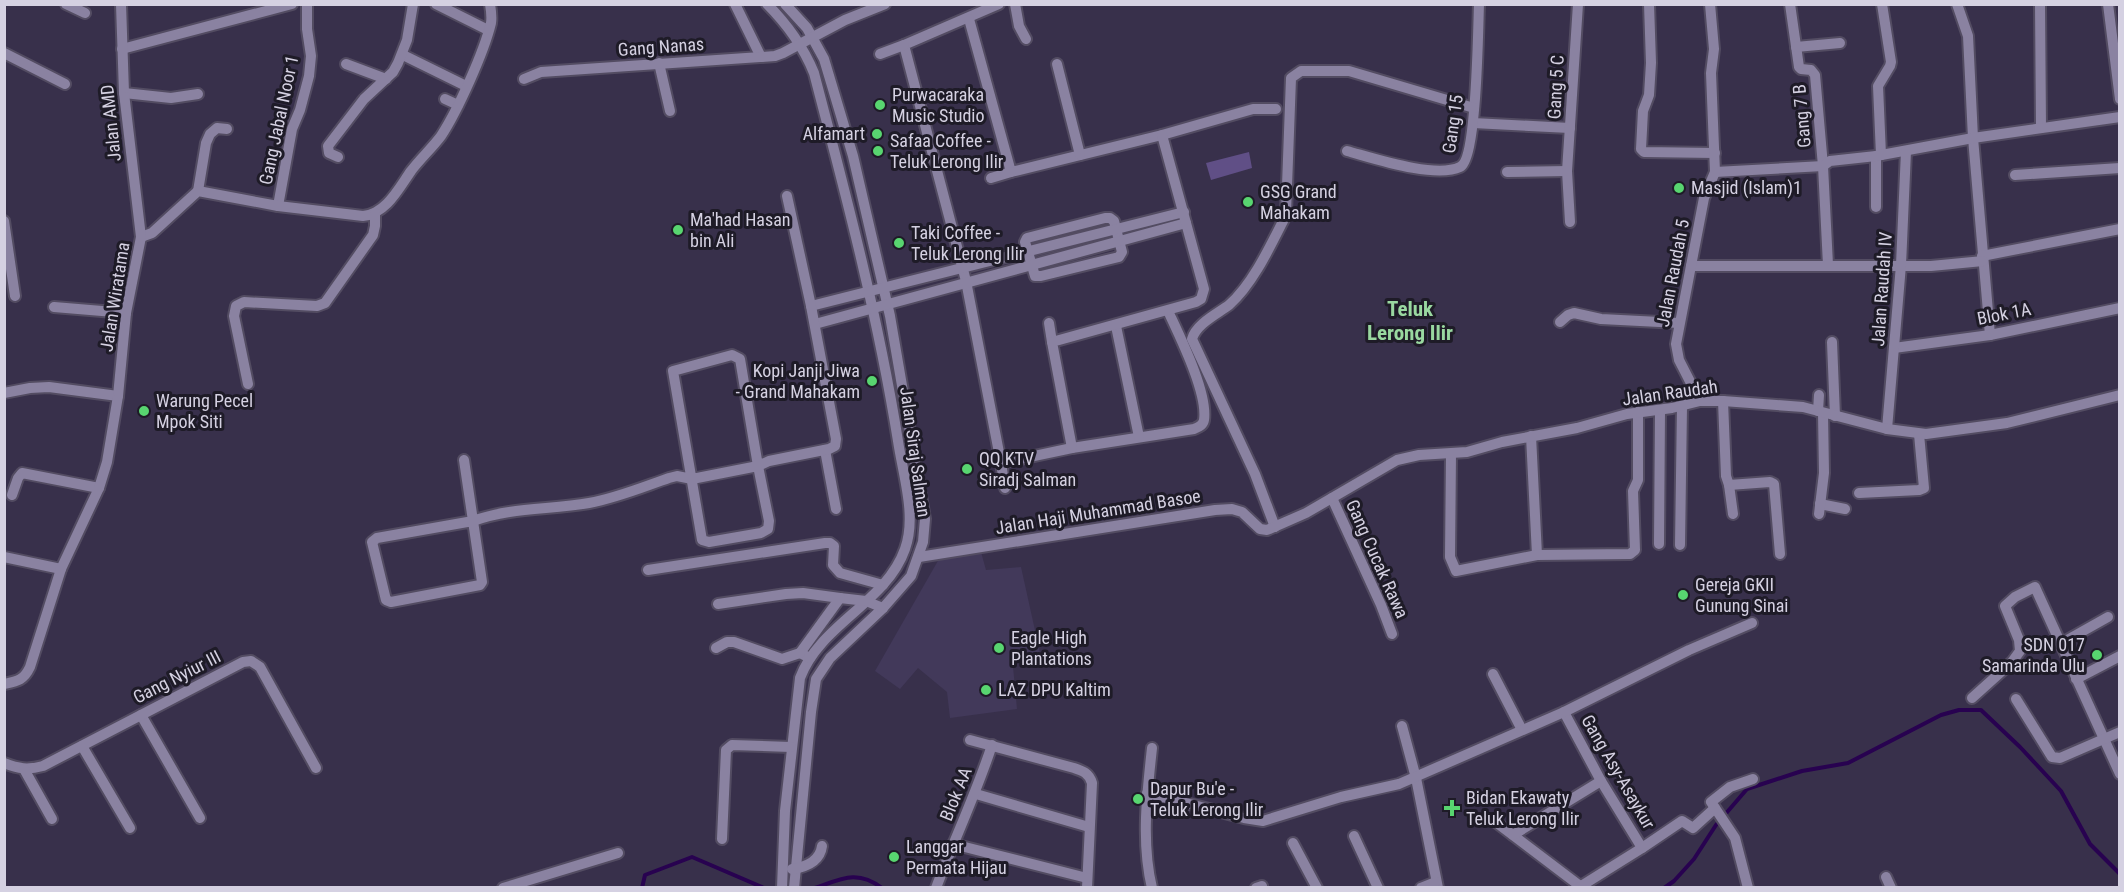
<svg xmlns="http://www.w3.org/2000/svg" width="2124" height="892" font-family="'Roboto Condensed',sans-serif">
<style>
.built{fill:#42395a}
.green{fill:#604f86}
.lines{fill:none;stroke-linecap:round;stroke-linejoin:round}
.stream{stroke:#280250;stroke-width:4}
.minor-casing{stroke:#534c62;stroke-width:14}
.minor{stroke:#8a82a1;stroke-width:10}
.poi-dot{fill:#58d570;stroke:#1e1b27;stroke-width:2}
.labels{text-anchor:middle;stroke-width:6;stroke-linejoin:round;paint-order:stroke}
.street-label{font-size:18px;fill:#d5d1e2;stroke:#1e1b27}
.poi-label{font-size:18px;fill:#d5d1e2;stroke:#1e1b27;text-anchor:start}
.quarter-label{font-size:21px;font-weight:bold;fill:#99d8a0;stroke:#1e1b27}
</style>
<rect width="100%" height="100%" fill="#38304b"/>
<polygon class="built" points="981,552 986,570 1021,567 1040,653 1012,656 1017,709 950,718 947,692 918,668 900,689 875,671 939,559"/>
<polygon class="green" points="1249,152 1252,168 1211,180 1206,163"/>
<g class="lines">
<g class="stream">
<polyline points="642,888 645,875 692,857 764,888"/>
<path d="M815 888C841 879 857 869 882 888"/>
<polyline points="1664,888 1674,881 1694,859 1716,825 1747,789 1802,771 1848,763 1941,715 1959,710 1981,710 2020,747 2061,791 2090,844 2120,874"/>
</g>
<g class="minor-casing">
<g id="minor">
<polyline points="66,4 85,13"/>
<polyline points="436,4 488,30"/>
<polyline points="735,4 761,57"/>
<path d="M767 4C787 24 803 46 814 73 846 195 878 316 898 441 903 475 917 516 905 549 886 603 820 624 800 678L785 811 782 888"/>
<polyline points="785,4 807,28 824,59 853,156 890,316 925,519 923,542 911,576 883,608 830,658 816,679 811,712 794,888"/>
<path d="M999 4 904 45 966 281 1001 463 1072 448 1194 429C1198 427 1203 426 1204 420 1208 393 1180 337 1168 311"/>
<polyline points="1015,4 1019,26 1026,39"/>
<polyline points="1649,4 1651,63 1649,95 1643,111 1641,149 1644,152 1715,153"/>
<polyline points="1790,4 1799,67 1801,69 1811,70 1815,75 1823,166 1828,265"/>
<polyline points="1957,4 1968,36 1973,138 1990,335"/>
<polyline points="2040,4 2041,128"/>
<polyline points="2108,4 2120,99"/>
<polyline points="969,19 1011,172 1162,135 1253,109 1276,109"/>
<polyline points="1796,47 1840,43"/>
<polyline points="122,49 292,4"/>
<polyline points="4,53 65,84"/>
<polyline points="880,54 904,45"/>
<polyline points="403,55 466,86"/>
<polyline points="659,63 670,111"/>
<polyline points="346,64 386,79"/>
<polyline points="1057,64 1080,155"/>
<polyline points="524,79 541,72 775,56 783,53 845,20 885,4"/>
<polyline points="124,93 171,98 198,94"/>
<polyline points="445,99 458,105"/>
<polyline points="1473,123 1570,128"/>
<path d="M1347 151C1373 158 1435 179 1460 167 1477 159 1478 28 1479 4"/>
<polyline points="1881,155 1878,86 1890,66 1891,62 1882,4"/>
<polyline points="1876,156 1876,207"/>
<polyline points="338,157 329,153 328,146 364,99 393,72 398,63 407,40 413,4"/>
<polyline points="1507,172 1567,171"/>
<polyline points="1715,172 1823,166 1830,161 1876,156 1973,138 2120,117"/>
<polyline points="2015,175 2120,168"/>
<polyline points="991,178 1011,172"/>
<polyline points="198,191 206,143 210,134 217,128 227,129"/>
<polyline points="278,206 292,129 300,110 309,76 311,56 307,29 307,4"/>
<polygon points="1105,218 1110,218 1114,221 1122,252 1119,257 1041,276 1035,276 1025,242 1027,238"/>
<polyline points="4,221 15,296"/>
<polyline points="1570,222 1567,171 1578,4"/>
<path d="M141 237 152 233 198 191 278 206 363 216C386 214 399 188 411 171 420 159 432 148 441 136 458 110 484 52 491 23 492 17 491 10 490 4"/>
<polyline points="1982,256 2120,229"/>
<polyline points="1691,266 1931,266 1983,261"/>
<polyline points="811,306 1184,212"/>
<polyline points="54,307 126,313"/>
<polyline points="1560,322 1568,315 1574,313 1601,319 1679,323"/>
<polyline points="1049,323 1052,342"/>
<polyline points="815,324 1186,223"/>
<polyline points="1116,326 1139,437"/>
<polyline points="1832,342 1835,416"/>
<polyline points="1894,348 1990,335 2120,308"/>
<polyline points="248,384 234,316 236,306 244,302 317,306 325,303 373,235 375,226 375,213"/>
<polyline points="4,393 30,388 49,387 118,396"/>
<polyline points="1700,401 1679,360 1676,344 1704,198 1715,172 1711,73 1714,49 1710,4"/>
<polyline points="1723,401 1726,476 1729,485 1733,514"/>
<polyline points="1818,411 1819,395"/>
<polyline points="1887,429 1901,265 1906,151"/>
<polyline points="1531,436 1537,555"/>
<polyline points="1072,448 1052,342 1196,302 1201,299 1204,289 1162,135"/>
<polyline points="825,450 836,509"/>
<polyline points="1451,454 1450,557 1456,571 1537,555 1630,554 1635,550 1633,491 1638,480 1638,412"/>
<path d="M464 460 473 521 377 538 372 542 386 600 391 602 480 585 482 582 473 521C511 507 550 510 589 503 617 498 643 487 669 478L677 476 692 479 758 466 769 521 768 529 761 533 709 542 702 540 673 371 732 355 740 359 758 466 769 461 829 449 835 446 836 439 811 306 787 196"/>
<polyline points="1001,463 1005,488"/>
<polyline points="1729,485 1770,482 1774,484 1780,554"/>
<polyline points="1859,493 1919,490 1924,488 1919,434"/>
<polyline points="12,495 18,478 22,473 99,488"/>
<polyline points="1332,498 1381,605 1392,634"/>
<polyline points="1820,504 1845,509"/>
<polyline points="1819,514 1824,473 1823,413"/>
<path d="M1275 527 1255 474 1192 339C1196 324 1217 314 1229 305 1252 285 1270 247 1284 219L1286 213 1291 78 1301 71H1349L1474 108"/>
<polyline points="1659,544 1660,411"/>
<polyline points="1680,545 1682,406"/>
<polyline points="4,557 61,569"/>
<polyline points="919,557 1215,510 1232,509 1242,512 1260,529 1267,530 1306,513 1397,460 1419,455 1467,452 1502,442 1577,428 1627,414 1672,408 1700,401 1723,401 1803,407 1887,429 1926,434 2007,423 2120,395"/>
<polyline points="648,570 825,543 830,543 834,546 833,565 840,573 883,585"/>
<polyline points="840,598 866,601 883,608"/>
<polyline points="718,604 786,594 803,593 840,598 800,653 810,658"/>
<polyline points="2060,644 2108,617"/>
<polyline points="716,648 727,642 734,642 782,659 800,653"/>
<polyline points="1493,674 1522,730"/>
<polyline points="2076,679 2120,656"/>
<path d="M4 684C18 681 24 680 30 667L61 569 99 488 107 462 118 396 126 313 141 237 124 93 121 4"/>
<polyline points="1972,698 2012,662 2020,651 2019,640 2005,606 2015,597 2035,587 2120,774"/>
<polyline points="2016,699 2052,757 2060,758 2120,732"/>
<polyline points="1564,712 1601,781 1642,848"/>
<polyline points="141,715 200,818"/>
<polyline points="1402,726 1416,778 1438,888"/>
<path d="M970 740 1074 768C1083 771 1089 773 1092 783L1087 888"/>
<polyline points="82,746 130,828"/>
<path d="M1152 748C1147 794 1141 842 1152 888"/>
<path d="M4 763C19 769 28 770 43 766L243 662 251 661 260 667 316 768"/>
<polyline points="24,769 52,819"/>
<polyline points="1147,793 1244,818 1263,821 1341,797 1399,784 1564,712 1689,650 1752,623"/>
<polyline points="976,794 1089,827"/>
<polyline points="1493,820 1580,886"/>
<polyline points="1513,835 1601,781"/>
<polyline points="1354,836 1378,888"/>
<polyline points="722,839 726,750 732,745 791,747"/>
<polyline points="1293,843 1317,888"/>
<polyline points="953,844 1087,878"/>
<path d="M792 869C806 867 820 861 822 846"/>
<polyline points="1886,877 1891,888"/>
<polyline points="503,888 618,853"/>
<path d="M936 888C954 840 976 794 992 745"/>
<polyline points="1256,888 1262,886"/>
<polyline points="1421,888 1436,882"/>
<polyline points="1578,888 1642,848 1682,821 1693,828 1715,808"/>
<polyline points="1748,888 1735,838 1711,802 1730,787 1753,779"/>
</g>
</g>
<use href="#minor" class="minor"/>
</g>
<g class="poi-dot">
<circle cx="880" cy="105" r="6"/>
<circle cx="877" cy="134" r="6"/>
<circle cx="878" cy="151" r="6"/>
<circle cx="1679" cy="188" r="6"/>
<circle cx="1248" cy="202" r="6"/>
<circle cx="678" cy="230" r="6"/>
<circle cx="899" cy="243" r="6"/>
<circle cx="872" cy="381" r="6"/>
<circle cx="144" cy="411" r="6"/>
<circle cx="967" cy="469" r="6"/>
<circle cx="1683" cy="595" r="6"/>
<circle cx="999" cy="648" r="6"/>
<circle cx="2097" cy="655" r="6"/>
<circle cx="986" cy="690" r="6"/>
<circle cx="1138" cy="799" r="6"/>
<path d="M1449 799h6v6h6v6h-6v6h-6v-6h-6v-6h6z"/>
<circle cx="894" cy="857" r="6"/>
</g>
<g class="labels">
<g class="street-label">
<text transform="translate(661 47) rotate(-4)" y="6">Gang Nanas</text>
<text transform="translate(1556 87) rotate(-87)" y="6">Gang 5 C</text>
<text transform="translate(1802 116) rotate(-95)" y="6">Gang 7 B</text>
<text transform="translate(279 120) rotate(-78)" y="6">Gang Jabal Noor 1</text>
<text transform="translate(111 123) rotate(-96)" y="6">Jalan AMD</text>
<text transform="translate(1453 124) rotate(-82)" y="6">Gang 15</text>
<text transform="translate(1673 273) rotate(-79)" y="6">Jalan Raudah 5</text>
<text transform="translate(1882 289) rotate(-86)" y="6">Jalan Raudah IV</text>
<text transform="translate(115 297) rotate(-81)" y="6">Jalan Wiratama</text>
<text transform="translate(2004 314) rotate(-11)" y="6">Blok 1A</text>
<text transform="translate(1670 393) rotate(-8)" y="6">Jalan Raudah</text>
<text transform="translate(915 452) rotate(82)" y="6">Jalan Siraj Salman</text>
<text transform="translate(1098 512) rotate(-9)" y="6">Jalan Haji Muhammad Basoe</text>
<text transform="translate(1377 559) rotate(66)" y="6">Gang Cucak Rawa</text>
<text transform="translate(177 677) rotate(-27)" y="6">Gang Nyiur III</text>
<text transform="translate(1618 772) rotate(60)" y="6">Gang Asy-Asaykur</text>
<text transform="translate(956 794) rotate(-68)" y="6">Blok AA</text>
</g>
<g class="poi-label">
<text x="892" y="101">Purwacaraka<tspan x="892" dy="21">Music Studio</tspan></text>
<text x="865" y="140" text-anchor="end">Alfamart</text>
<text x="890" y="147">Safaa Coffee -<tspan x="890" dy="21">Teluk Lerong Ilir</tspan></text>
<text x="1691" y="194">Masjid (Islam)1</text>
<text x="1260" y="198">GSG Grand<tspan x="1260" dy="21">Mahakam</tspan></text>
<text x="690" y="226">Ma'had Hasan<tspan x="690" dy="21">bin Ali</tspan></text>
<text x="911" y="239">Taki Coffee -<tspan x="911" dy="21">Teluk Lerong Ilir</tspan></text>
<text x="860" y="377" text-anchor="end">Kopi Janji Jiwa<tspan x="860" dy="21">- Grand Mahakam</tspan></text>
<text x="156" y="407">Warung Pecel<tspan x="156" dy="21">Mpok Siti</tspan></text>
<text x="979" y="465">QQ KTV<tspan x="979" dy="21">Siradj Salman</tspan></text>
<text x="1695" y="591">Gereja GKII<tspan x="1695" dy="21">Gunung Sinai</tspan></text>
<text x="1011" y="644">Eagle High<tspan x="1011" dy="21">Plantations</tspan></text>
<text x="2085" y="651" text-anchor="end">SDN 017<tspan x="2085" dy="21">Samarinda Ulu</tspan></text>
<text x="998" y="696">LAZ DPU Kaltim</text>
<text x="1150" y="795">Dapur Bu'e -<tspan x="1150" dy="21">Teluk Lerong Ilir</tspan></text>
<text x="1466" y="804">Bidan Ekawaty<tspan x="1466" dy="21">Teluk Lerong Ilir</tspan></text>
<text x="906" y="853">Langgar<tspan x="906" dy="21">Permata Hijau</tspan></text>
</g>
<g class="quarter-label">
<text x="1410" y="316">Teluk<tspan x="1410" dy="24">Lerong Ilir</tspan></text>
</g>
</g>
<rect width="2124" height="892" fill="none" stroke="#d5d1e2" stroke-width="12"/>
</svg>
